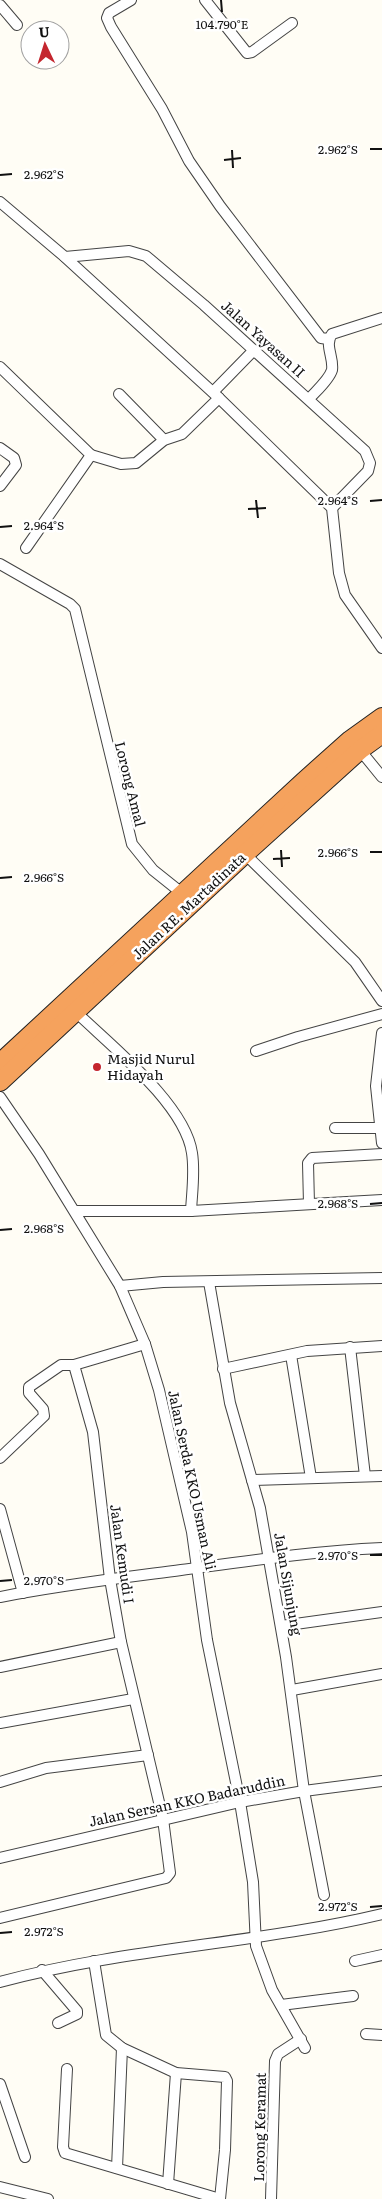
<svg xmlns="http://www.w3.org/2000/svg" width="382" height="2199" font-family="Literata,serif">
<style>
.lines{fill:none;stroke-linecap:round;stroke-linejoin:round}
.street-casing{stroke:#444;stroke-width:12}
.highway-casing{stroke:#222;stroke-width:20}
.street{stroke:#fff;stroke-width:10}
.highway{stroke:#f5a25d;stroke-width:18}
.ticks{fill:none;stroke:#111;stroke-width:2}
.poi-dot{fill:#c4262e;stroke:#fff;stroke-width:2}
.labels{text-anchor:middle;stroke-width:5;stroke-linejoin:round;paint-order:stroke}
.street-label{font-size:14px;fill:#111;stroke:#fff}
.poi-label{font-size:14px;fill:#111;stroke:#fff;text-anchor:start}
.ticks-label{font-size:12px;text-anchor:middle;fill:#111;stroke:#fff;stroke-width:5;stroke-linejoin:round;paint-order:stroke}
</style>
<rect width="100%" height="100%" fill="#fffdf5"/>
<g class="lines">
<g class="street-casing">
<g id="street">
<polyline points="131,0 109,13 107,18 111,27 162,109 189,161 220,206 321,338 328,339"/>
<polyline points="205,0 247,53 252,52 292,23"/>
<polyline points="0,5 17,25"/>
<polyline points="0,202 65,257 219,398 332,508 339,573 345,595 382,648"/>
<polyline points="65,257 129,251 146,256 204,305 365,451 370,463 368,471 332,508"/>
<polyline points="0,367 91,455 26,548"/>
<polyline points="213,392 253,351"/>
<polyline points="119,394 164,440"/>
<path d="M309 399C316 391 329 380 332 370 334 357 324 345 332 334L382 318"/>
<polyline points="0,448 14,458 16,465 0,486"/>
<polyline points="91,455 121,464 136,463 164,440 182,434 219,398"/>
<polyline points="0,564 70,604 75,609 132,844 153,870 183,894"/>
<polyline points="360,750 382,777"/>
<polyline points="242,851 355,962 382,1001"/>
<path d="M76 1012C111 1046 185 1104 192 1153 195 1172 192 1192 191 1211"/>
<polyline points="382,1033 376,1086 382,1143"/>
<polyline points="256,1051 298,1037 382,1014"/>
<polyline points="0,1097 39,1154 120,1286 145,1344 159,1390 192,1532 207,1640 240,1802 253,1882 256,1946 272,1990 305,2048"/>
<polyline points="335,1128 379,1128"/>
<polyline points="309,1204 308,1163 312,1158 382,1154"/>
<polyline points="75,1211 191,1211 382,1200"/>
<polyline points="209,1282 230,1403 260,1508 286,1657 304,1791 324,1895"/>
<polyline points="120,1286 163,1282 382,1278"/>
<polyline points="350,1347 365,1476"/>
<polyline points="291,1355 311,1478"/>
<polyline points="223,1369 307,1351 382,1346"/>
<polyline points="0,1458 44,1416 43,1409 29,1393 29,1387 61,1365 74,1365"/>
<polyline points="252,1480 382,1476"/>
<polyline points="0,1509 23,1593"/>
<path d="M0 1597C60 1585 120 1578 181 1570 248 1561 315 1551 382 1548"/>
<polyline points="281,1626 382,1612"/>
<polyline points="0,1667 121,1642"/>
<polyline points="292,1690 382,1674"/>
<polyline points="0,1723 133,1699"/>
<polyline points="0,1782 46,1768 148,1755"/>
<polyline points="0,1858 240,1802 304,1791 382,1781"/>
<polyline points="0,1918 166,1878 170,1873 163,1819 121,1642 110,1579 93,1432 74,1365 145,1344"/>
<polyline points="94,1961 106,2035 122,2048 176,2073 225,2077 227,2081 225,2150 220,2199"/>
<polyline points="355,1961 382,1955"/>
<polyline points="42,1970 77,2011 77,2014 58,2023"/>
<path d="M0 1982C125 1948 256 1944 382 1914"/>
<polyline points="281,2005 353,1996"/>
<polyline points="366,2034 382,2035"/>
<polyline points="67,2069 63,2147 65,2153 220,2199"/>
<polyline points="0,2084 25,2157"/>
<polyline points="117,2168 122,2048"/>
<polyline points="168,2184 176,2073"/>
<polyline points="0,2187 48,2199"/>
<polyline points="271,2199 275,2061 278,2054 301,2039"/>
</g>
</g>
<g class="highway-casing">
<g id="highway">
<polyline points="0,1063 304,781 350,740 382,717"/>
<polyline points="0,1082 245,854 360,750 382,734"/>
</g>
</g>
<use href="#street" class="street"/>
<use href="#highway" class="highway"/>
</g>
<path class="ticks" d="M221 0 222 12M370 149H382M232 150 233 168M224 160 241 158M0 175 12 174M256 500 258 518M370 501 382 500M248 509 266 508M0 527 12 526M281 850 282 867M370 852H382M273 859 290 858M0 878 12 877M370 1204 382 1203M0 1230 12 1229M370 1555H382M0 1581 12 1580M370 1907 382 1906M0 1933 12 1932"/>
<circle class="poi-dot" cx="97" cy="1067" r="5"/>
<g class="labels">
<g class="street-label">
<text transform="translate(263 339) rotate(42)" y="5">Jalan Yayasan II</text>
<text transform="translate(130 784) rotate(76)" y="5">Lorong Amal</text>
<text transform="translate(189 906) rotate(-43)" y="5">Jalan RE. Martadinata</text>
<text transform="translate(192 1480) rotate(78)" y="5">Jalan Serda KKO Usman Ali</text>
<text transform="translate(122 1554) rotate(82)" y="5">Jalan Kemudi I</text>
<text transform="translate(288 1584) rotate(80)" y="5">Jalan Sijunjung</text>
<text transform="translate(187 1801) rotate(-12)" y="5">Jalan Sersan KKO Badaruddin</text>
<text transform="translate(260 2127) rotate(-89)" y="5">Lorong Keramat</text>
</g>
<g class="poi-label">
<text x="107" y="1064">Masjid Nurul<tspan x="107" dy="16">Hidayah</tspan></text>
</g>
</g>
<g class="ticks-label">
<text x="222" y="29">104.790°E</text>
<text x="338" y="154">2.962°S</text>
<text x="44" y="179">2.962°S</text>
<text x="338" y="505">2.964°S</text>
<text x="44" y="530">2.964°S</text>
<text x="338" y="857">2.966°S</text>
<text x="44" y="882">2.966°S</text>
<text x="338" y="1208">2.968°S</text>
<text x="44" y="1233">2.968°S</text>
<text x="338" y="1560">2.970°S</text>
<text x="44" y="1585">2.970°S</text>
<text x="338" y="1911">2.972°S</text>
<text x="44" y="1936">2.972°S</text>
</g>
<g transform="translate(45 45) rotate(356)"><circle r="24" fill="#ffffff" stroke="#a0a0a0"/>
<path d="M0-4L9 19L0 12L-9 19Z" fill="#c4262e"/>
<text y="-8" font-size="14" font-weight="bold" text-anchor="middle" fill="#111111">U</text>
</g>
</svg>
